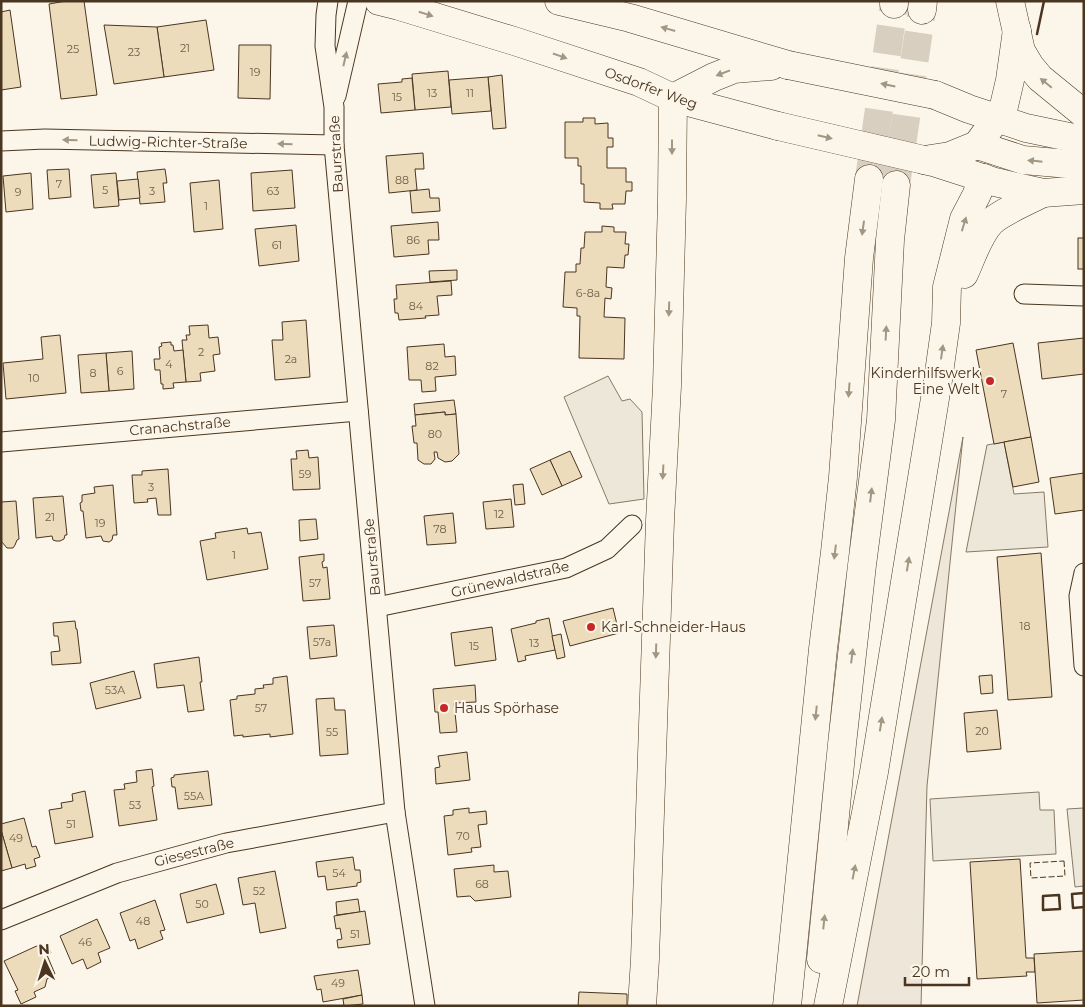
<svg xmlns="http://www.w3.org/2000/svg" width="1085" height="1007" font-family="Montserrat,sans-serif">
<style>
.green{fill:#ede6d9;stroke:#887966}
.parking{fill:#ede7d9;stroke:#887966}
.building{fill:#ecdcbc;stroke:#4a3520}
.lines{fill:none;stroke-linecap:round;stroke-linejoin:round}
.highway-tunnel{stroke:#d8cfc1;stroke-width:28;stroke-dasharray:28 14;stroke-linecap:butt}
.street-casing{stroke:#4a3520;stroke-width:21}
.secondary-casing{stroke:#4a3520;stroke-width:29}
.primary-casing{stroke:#4a3520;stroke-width:29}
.highway-casing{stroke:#4a3520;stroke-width:29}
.street{stroke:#fbf6e9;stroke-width:19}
.secondary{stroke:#fbf6e9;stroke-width:28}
.primary{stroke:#fbf6e9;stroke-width:28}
.highway{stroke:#fbf6e9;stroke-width:28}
.primary-bridge-casing{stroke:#4a3520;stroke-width:29;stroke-linecap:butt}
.primary-bridge{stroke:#fbf6e9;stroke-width:28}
.fence{stroke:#4a3520;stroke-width:1;stroke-dasharray:6 2.5;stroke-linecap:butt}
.wall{stroke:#4a3520;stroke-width:2.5}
.oneway{fill:#a29684}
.poi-dot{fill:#c62828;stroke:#fbf6e9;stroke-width:2}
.labels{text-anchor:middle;stroke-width:4;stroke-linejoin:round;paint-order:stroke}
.number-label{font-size:11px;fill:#725f47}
.street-label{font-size:14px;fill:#4a3520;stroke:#fbf6e9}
.poi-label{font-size:14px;fill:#4a3520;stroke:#fbf6e9;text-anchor:start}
</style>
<rect width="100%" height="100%" fill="#fbf6e9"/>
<polygon class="green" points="963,437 927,786 921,1006 857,1006"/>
<g class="parking">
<polygon points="608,376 622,401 630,399 642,412 644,499 609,504 564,397"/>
<polygon points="1004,442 1014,494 1044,492 1048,547 966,552 987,445"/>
<polygon points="1039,792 1040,810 1054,810 1056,854 933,861 930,799"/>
<polygon points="1084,808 1084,886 1075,887 1067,809"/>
</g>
<g class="building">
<polygon points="66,1 84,1 97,95 61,99 49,4"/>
<polygon points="10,10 21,87 1,90 1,12"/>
<polygon points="206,20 214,70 164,77 157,27"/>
<polygon points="104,25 157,27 164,77 114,84"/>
<polygon points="239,45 271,45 270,99 238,98"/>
<polygon points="448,71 451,107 415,110 412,74"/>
<polygon points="502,75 506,128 493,129 488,77"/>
<polygon points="488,77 491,111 452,114 449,80"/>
<polygon points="412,78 415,110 381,113 378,84 402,82 402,79"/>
<polygon points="583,118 595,118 595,124 608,123 608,138 613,138 613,147 607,147 607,168 626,168 626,182 632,182 632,191 626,191 625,204 612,204 613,209 600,209 600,203 584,202 584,184 581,184 581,166 578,166 578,158 565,158 565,122 583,122"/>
<polygon points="423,153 424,169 415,169 417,190 389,193 386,156"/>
<polygon points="69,169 71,197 49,199 47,170"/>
<polygon points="165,169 167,183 163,183 165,202 140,204 137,172"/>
<polygon points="292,170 295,208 253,211 251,173"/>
<polygon points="31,173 33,209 6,212 3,176"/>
<polygon points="116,173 119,206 94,208 91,175"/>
<polygon points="138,179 140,198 119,200 117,181"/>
<polygon points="219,180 223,229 194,232 190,183"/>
<polygon points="429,189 430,198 439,198 440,211 412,213 410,191"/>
<polygon points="438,222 439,240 428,240 429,254 394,257 391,226"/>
<polygon points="296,225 299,261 259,266 255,229"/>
<polygon points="602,226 614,227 614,232 626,232 625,244 629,244 628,255 625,255 624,268 607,267 606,287 612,288 611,299 605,298 604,317 625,318 624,359 579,358 580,316 577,316 577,308 563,307 565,272 576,272 576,264 580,264 581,248 584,248 585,232 602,232"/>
<rect x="1078" y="238" width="6" height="31"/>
<polygon points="457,270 457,280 430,282 429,271"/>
<polygon points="451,281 452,295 437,296 439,315 425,316 426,318 399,320 398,313 395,313 394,299 397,299 396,285"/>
<polygon points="306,320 310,377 275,380 272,340 283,340 282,322"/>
<polygon points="208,325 209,338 218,337 220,354 213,355 215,371 200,373 201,381 186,382 182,340 187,340 186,335 190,335 189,326"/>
<polygon points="60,335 66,393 6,399 3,363 43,359 41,337"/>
<polygon points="1084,338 1084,374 1042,379 1038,343"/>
<polygon points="171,342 171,345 173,345 174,351 183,350 186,382 173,383 174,388 163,389 163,384 161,384 160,370 155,370 154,359 160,359 159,347 162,346 161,343"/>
<polygon points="1013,343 1031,437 994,444 976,350"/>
<polygon points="444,344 445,357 455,356 456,375 435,377 436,391 422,392 421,380 409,380 407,347"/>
<polygon points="132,351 134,389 109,391 106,353"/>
<polygon points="106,353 109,391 81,393 78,355"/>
<polygon points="454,400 456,414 445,415 445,412 415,415 414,404"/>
<polygon points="445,412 445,415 456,414 459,454 452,461 445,462 438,458 437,452 434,452 435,459 431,464 424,464 418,460 417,443 414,443 412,426 416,426 415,415"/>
<polygon points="1031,437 1039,482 1013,487 1004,442"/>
<polygon points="308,450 309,458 318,457 320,489 293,490 291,459 297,459 296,451"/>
<polygon points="570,451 582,477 562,486 550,460"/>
<polygon points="550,460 562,486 542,495 530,469"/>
<polygon points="168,469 171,515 158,515 156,498 147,499 148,502 134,503 132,475 142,475 142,471"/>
<polygon points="1084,473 1084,510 1055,514 1050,478"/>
<polygon points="523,484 525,504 515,505 513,485"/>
<polygon points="113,485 117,535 113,535 112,540 109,542 103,541 101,536 86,538 83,511 81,511 80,503 82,502 82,495 95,493 94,487"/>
<polygon points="63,496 67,535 65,535 64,539 60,541 56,541 53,540 52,536 36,538 33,498"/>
<polygon points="511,499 514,527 486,529 483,502"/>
<polygon points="16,501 19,539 17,540 15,545 13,548 7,548 1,541 1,502"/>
<polygon points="453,513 456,543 427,545 424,516"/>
<polygon points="316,519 318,539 300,541 299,520"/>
<polygon points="247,528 248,534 261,532 268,569 207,580 200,541 216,538 215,533"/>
<polygon points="1041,553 1052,697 1008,700 997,557"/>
<polygon points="324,554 324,561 322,562 323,568 327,567 330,599 303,601 299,557"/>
<polygon points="613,608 619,633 570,646 563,621"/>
<polygon points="549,618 555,650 525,656 526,660 518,662 511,629 536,623 536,621"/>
<polygon points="75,621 76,629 77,629 81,663 52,665 51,652 60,651 58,636 54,636 53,623"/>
<polygon points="334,625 337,656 310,659 307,627"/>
<polygon points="492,627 496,660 455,666 451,633"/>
<polygon points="561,634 565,657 557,659 552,636"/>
<polygon points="199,657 202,682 200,682 204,710 188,712 184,685 157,688 154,664"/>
<polygon points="134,671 141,698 96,709 90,683"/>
<polygon points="992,675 993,693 981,694 979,676"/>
<polygon points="287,676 293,734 270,737 270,734 243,737 243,735 234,736 230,700 237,699 237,696 255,694 255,689 264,688 263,685 273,684 273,678"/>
<polygon points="475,685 476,702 454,703 457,732 440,733 438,712 435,712 433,689"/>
<polygon points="334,698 335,710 345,710 348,754 320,756 316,699"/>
<polygon points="997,710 1001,749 967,752 964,713"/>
<polygon points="467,752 470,780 436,784 435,768 440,767 438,756"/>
<polygon points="152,769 154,786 152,787 157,820 119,826 114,790 125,789 124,784 137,782 136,771"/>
<polygon points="208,771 212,805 178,809 175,787 172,787 171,778 174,777 174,775"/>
<polygon points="85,791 93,837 55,844 49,810 62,808 61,803 73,801 72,794"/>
<polygon points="469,808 469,813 486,811 487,824 478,825 481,847 471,848 472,852 448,855 444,816 453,815 453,810"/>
<polygon points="24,818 32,847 36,846 40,857 34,859 36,866 26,869 25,864 12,868 1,830 1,824"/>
<polygon points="1,830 12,868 1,871"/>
<polygon points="353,857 355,870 360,870 361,882 357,883 357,886 327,890 325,876 318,877 316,862"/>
<polygon points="1020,859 1026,958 1034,958 1035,972 1026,972 1027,976 977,979 970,862"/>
<polygon points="494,865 494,872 508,871 511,897 475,901 470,896 457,897 454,869"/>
<polygon points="275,871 286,928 260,933 255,903 243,905 238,878"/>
<polygon points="216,884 224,914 187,923 180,894"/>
<polygon points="358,899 360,912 337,915 336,902"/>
<polygon points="155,900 165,930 160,931 163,939 138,949 135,939 130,941 120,913"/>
<polygon points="365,911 370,944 338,948 337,940 342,939 340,928 336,929 334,916"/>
<polygon points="97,919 110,948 98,953 101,962 87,969 83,959 72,964 60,936"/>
<polygon points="41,944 43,949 48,947 51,953 47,955 55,974 47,979 45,987 34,992 36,997 21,1004 15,991 18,990 4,961"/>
<polygon points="1084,951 1084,1000 1037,1003 1034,954"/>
<polygon points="358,970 362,995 323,1002 321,989 317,990 314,976"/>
<polygon points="579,992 627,994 627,1006 578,1006"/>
<polygon points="362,995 363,1004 344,1006 343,999"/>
</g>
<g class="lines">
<g class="highway-tunnel">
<polyline points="869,179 894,4"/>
<polyline points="896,185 922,10"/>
</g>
<g class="street-casing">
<g id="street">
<polyline points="328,1 326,15 325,46 334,107 334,145 395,812 425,1006"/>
<polyline points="336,96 358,1"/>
<polyline points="1,141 45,139 334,145"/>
<polyline points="1024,294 1084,296"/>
<polyline points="1,442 358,411"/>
<polyline points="1084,573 1079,596 1084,666"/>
<polyline points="377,607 566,568 607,549 632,525"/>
<polyline points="1,920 117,873 226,843 395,812"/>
</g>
</g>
<g class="secondary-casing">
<polyline id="secondary" points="642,1006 645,959 660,521 667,386 672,199 673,98"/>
</g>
<g class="primary-casing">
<g id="primary">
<polyline points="379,1 399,6 514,41 639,82 673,98 778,126"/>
<polyline points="559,1 630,18 788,65"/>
<polyline points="935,95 969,109 1026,128 1084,140"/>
<polyline points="673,98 714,77 734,69 771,66"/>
<polyline points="977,145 1023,160 1069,164 1084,163"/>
<polyline points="924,160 933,162 995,182 1043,193 1084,190"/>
</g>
</g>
<g class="highway-casing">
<g id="highway">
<polyline points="1010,1 1021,51 1030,66 1040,78 1084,114"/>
<polyline points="894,4 894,1"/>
<polyline points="922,10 923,1"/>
<polyline points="924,160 950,156 977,145 997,118 1004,106 1010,80 1017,30"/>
<path d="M964 274C972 257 978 236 991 222 1001 212 1030 200 1043 193"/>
<polyline points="821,959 842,744 862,565 881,420 890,240 896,185"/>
<polyline points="787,1006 823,649 835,552 843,477 859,258 869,179"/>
<polyline points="828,1006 874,772 938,380 946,323 947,287 964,219 976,196 984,178"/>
</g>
</g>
<use href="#street" class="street"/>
<use href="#secondary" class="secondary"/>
<use href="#primary" class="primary"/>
<use href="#highway" class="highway"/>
<g class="primary-bridge-casing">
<g id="primary-bridge">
<polyline points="788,65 935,95"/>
<polyline points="778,126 924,160"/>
</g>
</g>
<use href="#primary-bridge" class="primary-bridge"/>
<polygon class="fence" points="1064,861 1065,876 1031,878 1030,863"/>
<g class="wall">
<polyline points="1037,34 1044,1"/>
<polyline points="1084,893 1072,894 1073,908 1084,907"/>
<polygon points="1059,895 1060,909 1043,910 1043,896"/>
</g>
</g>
<defs><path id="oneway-solid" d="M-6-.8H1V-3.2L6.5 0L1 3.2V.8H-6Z" transform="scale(1.25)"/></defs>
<g class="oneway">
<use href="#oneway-solid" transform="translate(426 14) rotate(17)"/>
<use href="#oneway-solid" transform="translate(668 29) rotate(-164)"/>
<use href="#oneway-solid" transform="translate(560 56) rotate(19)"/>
<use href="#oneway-solid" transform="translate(345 59) rotate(-77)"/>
<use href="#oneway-solid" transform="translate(723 73) rotate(159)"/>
<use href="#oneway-solid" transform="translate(1046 83) rotate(-141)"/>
<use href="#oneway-solid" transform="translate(888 85) rotate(-168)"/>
<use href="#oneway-solid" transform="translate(825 137) rotate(13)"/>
<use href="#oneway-solid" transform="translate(70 140) rotate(-179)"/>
<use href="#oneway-solid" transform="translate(285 144) rotate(-179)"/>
<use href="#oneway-solid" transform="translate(672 147) rotate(90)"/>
<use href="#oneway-solid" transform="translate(1035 161) rotate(-174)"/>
<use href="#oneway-solid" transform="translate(964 224) rotate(-73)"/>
<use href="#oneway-solid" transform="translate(863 228) rotate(98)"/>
<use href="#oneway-solid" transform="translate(669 309) rotate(92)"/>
<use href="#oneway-solid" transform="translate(886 333) rotate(-87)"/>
<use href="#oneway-solid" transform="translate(942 352) rotate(-82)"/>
<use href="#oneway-solid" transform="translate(849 390) rotate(94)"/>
<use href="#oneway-solid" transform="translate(663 472) rotate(93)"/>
<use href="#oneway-solid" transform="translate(871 495) rotate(-83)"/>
<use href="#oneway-solid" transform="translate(835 552) rotate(97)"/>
<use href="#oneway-solid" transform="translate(908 564) rotate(-81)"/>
<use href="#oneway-solid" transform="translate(656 651) rotate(92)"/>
<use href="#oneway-solid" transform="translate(852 656) rotate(-83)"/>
<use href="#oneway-solid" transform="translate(816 713) rotate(96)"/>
<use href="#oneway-solid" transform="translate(881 724) rotate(-81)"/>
<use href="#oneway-solid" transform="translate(854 872) rotate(-79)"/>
<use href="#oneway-solid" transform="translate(824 922) rotate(-84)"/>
</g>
<g class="poi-dot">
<circle cx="990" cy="381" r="5"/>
<circle cx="591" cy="627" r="5"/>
<circle cx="444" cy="708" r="5"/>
</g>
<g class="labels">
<g class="number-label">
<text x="185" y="52">21</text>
<text x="73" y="53">25</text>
<text x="134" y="56">23</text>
<text x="255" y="76">19</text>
<text x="432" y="97">13</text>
<text x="470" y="97">11</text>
<text x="397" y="101">15</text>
<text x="402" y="184">88</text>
<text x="59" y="188">7</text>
<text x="105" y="194">5</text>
<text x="152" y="195">3</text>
<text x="273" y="195">63</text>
<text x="18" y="196">9</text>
<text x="206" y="210">1</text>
<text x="413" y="244">86</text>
<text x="277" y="249">61</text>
<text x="588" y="297">6-8a</text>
<text x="416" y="310">84</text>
<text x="201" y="356">2</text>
<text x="291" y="363">2a</text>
<text x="169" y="368">4</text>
<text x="432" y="370">82</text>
<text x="120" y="375">6</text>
<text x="93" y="377">8</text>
<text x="34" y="382">10</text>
<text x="1004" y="398">7</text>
<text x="435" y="438">80</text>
<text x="305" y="478">59</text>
<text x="151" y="491">3</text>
<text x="499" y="518">12</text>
<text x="50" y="521">21</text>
<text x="100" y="527">19</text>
<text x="440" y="533">78</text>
<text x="234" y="559">1</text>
<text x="315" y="587">57</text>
<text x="1025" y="630">18</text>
<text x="322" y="646">57a</text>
<text x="534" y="647">13</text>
<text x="474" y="650">15</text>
<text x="115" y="694">53A</text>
<text x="261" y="712">57</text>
<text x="982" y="735">20</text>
<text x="332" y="736">55</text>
<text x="194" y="800">55A</text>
<text x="135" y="809">53</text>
<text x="71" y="828">51</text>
<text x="463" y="840">70</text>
<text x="16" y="842">49</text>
<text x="339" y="877">54</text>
<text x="482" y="888">68</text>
<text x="259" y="895">52</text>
<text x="202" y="908">50</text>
<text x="143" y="925">48</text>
<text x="355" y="938">51</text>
<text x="85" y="946">46</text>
<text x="338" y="987">49</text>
</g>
<g class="street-label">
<text transform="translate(651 88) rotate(20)" y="5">Osdorfer Weg</text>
<text transform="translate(168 142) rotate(1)" y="5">Ludwig-Richter-Straße</text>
<text transform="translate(336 154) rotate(-93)" y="5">Baurstraße</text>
<text transform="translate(180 426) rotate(-5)" y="5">Cranachstraße</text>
<text transform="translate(372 557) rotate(-95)" y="5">Baurstraße</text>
<text transform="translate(510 579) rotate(-13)" y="5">Grünewaldstraße</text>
<text transform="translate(194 852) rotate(-14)" y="5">Giesestraße</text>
</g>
<g class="poi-label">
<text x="980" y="378" text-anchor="end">Kinderhilfswerk<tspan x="980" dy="16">Eine Welt</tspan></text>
<text x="601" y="632">Karl-Schneider-Haus</text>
<text x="454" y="713">Haus Spörhase</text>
</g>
</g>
<rect width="1085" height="1007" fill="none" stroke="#4a3520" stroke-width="5"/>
<g transform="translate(45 962) rotate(356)" stroke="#fbf6e9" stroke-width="4" paint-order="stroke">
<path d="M0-4L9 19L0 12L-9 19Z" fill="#4a3520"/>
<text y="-8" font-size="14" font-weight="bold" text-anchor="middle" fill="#4a3520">N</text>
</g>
<path d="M905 977v8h64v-8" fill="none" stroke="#4a3520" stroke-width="2.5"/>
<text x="912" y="977" font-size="15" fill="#4a3520" stroke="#fbf6e9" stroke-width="4" paint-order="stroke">20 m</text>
</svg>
